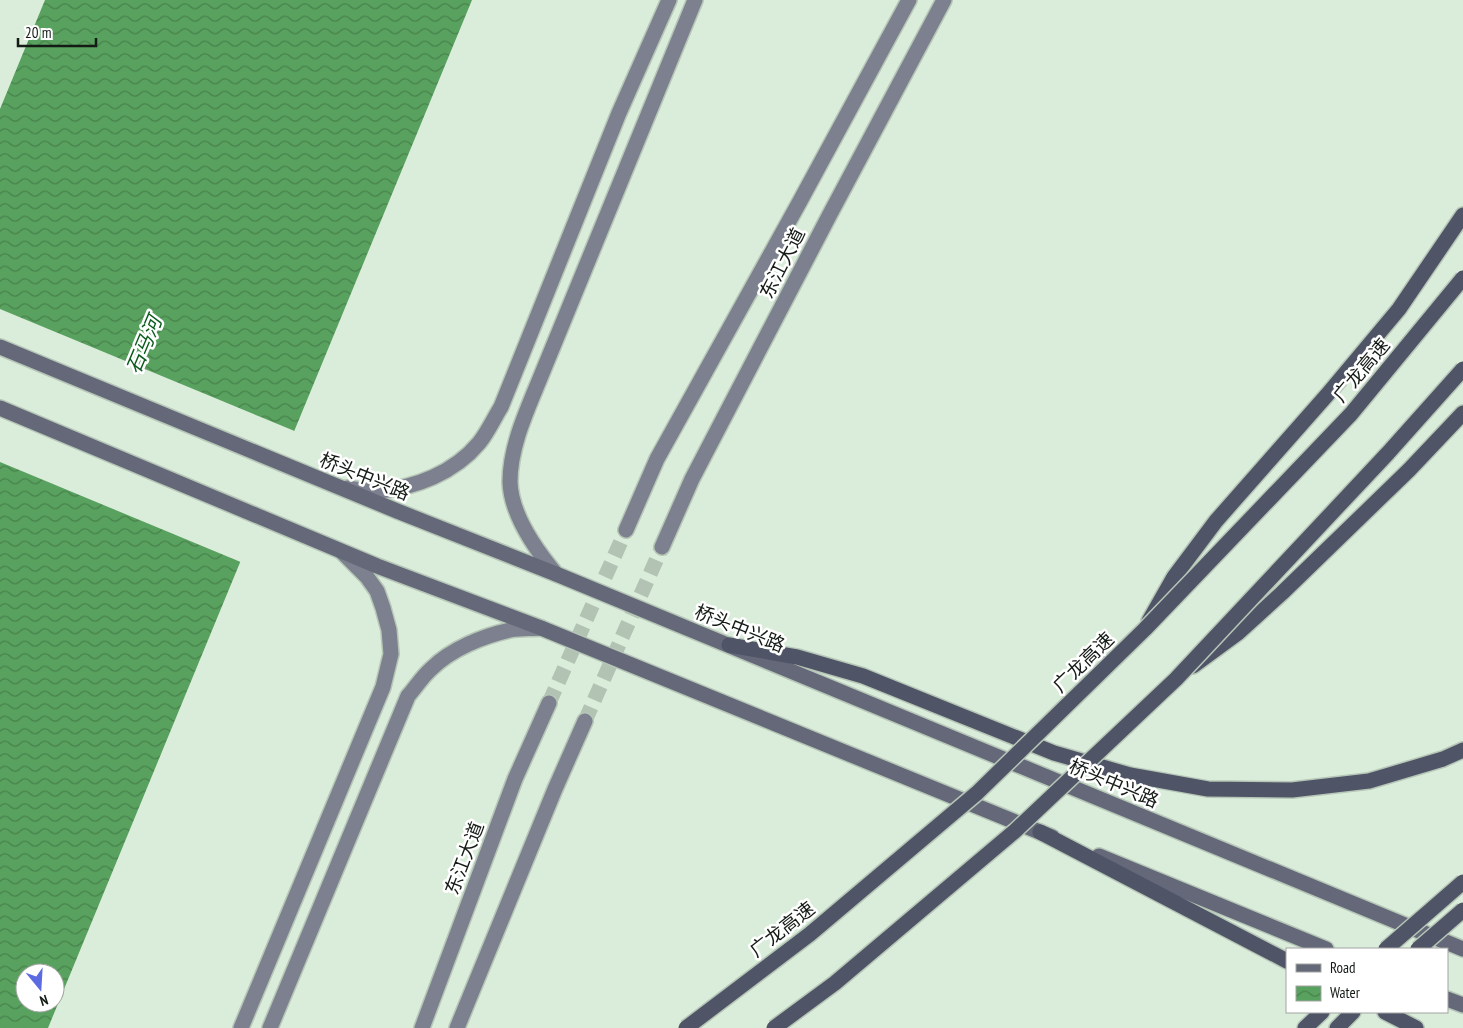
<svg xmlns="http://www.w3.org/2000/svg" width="1463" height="1028" font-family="'PT Sans Narrow','Noto Sans SC',sans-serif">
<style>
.water{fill:url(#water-waves);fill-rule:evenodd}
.pier{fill:#daecda}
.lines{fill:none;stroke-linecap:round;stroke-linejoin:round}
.secondary-tunnel{stroke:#b2c2b3;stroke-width:15;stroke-dasharray:15 8;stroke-linecap:butt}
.secondary-casing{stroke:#b6c6b7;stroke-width:18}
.primary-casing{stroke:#b6c6b7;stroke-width:18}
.motorway-casing{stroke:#b6c6b7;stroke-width:18}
.secondary{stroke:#7d808e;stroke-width:15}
.primary{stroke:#646879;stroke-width:15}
.motorway{stroke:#505467;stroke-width:15}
.motorway-bridge-casing{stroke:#b6c6b7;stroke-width:18;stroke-linecap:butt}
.motorway-bridge{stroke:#505467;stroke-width:15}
.labels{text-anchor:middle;stroke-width:5;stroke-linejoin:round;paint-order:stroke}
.street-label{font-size:19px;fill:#141b15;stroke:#fff}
.water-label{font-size:20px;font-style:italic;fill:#085b1b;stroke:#fff}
</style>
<defs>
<pattern id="water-waves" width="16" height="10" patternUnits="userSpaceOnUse" patternTransform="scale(1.25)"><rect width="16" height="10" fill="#58a15e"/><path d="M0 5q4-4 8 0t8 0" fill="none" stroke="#48824c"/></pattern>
</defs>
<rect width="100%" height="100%" fill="#daecda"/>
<path class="water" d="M45 0H472L48 1028H0V109ZM25 973H55V1003H25Z"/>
<polygon class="pier" points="0,309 297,432 243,563 0,462"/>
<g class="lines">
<g class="secondary-tunnel">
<polyline points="549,703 626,530"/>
<polyline points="585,721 662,547"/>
</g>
<g class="secondary-casing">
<g id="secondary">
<path d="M347 488C357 489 368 492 378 491 415 488 454 473 479 443 488 432 494 418 501 407L619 113 669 0"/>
<polyline points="626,530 657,459 799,203 909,0"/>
<polyline points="662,547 692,479 829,216 944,0"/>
<path d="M556 574C536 550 511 515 510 482 510 444 529 406 543 371L695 0"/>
<polyline points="241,1028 383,687 391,654 389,630 383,608 377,591 367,577 342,552"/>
<path d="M270 1028 408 696C416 687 422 677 431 669 451 649 483 636 510 630 520 628 531 629 541 628"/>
<polyline points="422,1028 515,779 549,703"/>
<polyline points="457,1028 555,789 585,721"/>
</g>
</g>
<g class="primary-casing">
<g id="primary">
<polyline points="0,347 397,511 556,574 1463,949"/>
<polyline points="0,408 377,566 541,628 1052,837"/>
<polyline points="1099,856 1326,949"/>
<polyline points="1447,999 1463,1005"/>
</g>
</g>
<g class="motorway-casing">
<g id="motorway">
<polyline points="1149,621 1174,577 1216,521 1327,395 1399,309 1463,215"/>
<polyline points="729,645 797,657 863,676 1054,753 1130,775 1208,789 1292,790 1369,781 1443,759 1463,750"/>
<polyline points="1193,666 1238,633 1282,593 1409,470 1463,413"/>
<polyline points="1040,832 1287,961"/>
<polyline points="1385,1012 1416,1028"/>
<polyline points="1305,1028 1322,1012"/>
<polyline points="1337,1028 1353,1012"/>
</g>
</g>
<use href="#secondary" class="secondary"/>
<use href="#primary" class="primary"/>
<use href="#motorway" class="motorway"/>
<g class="motorway-bridge-casing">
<g id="motorway-bridge">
<polyline points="1386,949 1463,882"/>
<polyline points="1418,949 1463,910"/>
<polyline points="686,1028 810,934 977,793 1145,629 1351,414 1463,278"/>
<polyline points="774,1028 835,983 1015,831 1176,679 1388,453 1463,369"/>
</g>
</g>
<use href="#motorway-bridge" class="motorway-bridge"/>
</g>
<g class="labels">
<g class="street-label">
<text transform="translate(782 263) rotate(-63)" y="7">东江大道</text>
<text transform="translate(1361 370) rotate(-50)" y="7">广龙高速</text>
<text transform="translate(365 476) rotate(22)" y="7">桥头中兴路</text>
<text transform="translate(740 628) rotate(22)" y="7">桥头中兴路</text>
<text transform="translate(1083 662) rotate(-44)" y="7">广龙高速</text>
<text transform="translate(1114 783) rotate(23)" y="7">桥头中兴路</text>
<text transform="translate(464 858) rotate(-69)" y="7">东江大道</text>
<text transform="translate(782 929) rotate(-38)" y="7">广龙高速</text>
</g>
<g class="water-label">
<text transform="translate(144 345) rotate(-67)" y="7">石马河</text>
</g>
</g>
<rect x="1286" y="948" width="162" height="65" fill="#ffffff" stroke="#a1a4a1"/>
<rect x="1296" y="964" width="25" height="8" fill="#646879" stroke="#a1a4a1"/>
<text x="1330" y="973" font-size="15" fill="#141b15">Road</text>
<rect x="1296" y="986" width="25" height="15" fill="url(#water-waves)" stroke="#a1a4a1"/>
<text x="1330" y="998" font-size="15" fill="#141b15">Water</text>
<g transform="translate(40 988) rotate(162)"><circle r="24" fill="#ffffff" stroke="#a1a4a1"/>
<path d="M0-4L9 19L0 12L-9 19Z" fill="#5d6be3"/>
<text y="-8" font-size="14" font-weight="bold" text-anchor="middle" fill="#141b15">N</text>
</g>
<path d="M18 38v8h78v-8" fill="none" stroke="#141b15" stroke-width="2.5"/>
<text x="25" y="38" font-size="15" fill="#141b15" stroke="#ffffff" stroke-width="4" paint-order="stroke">20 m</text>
</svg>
